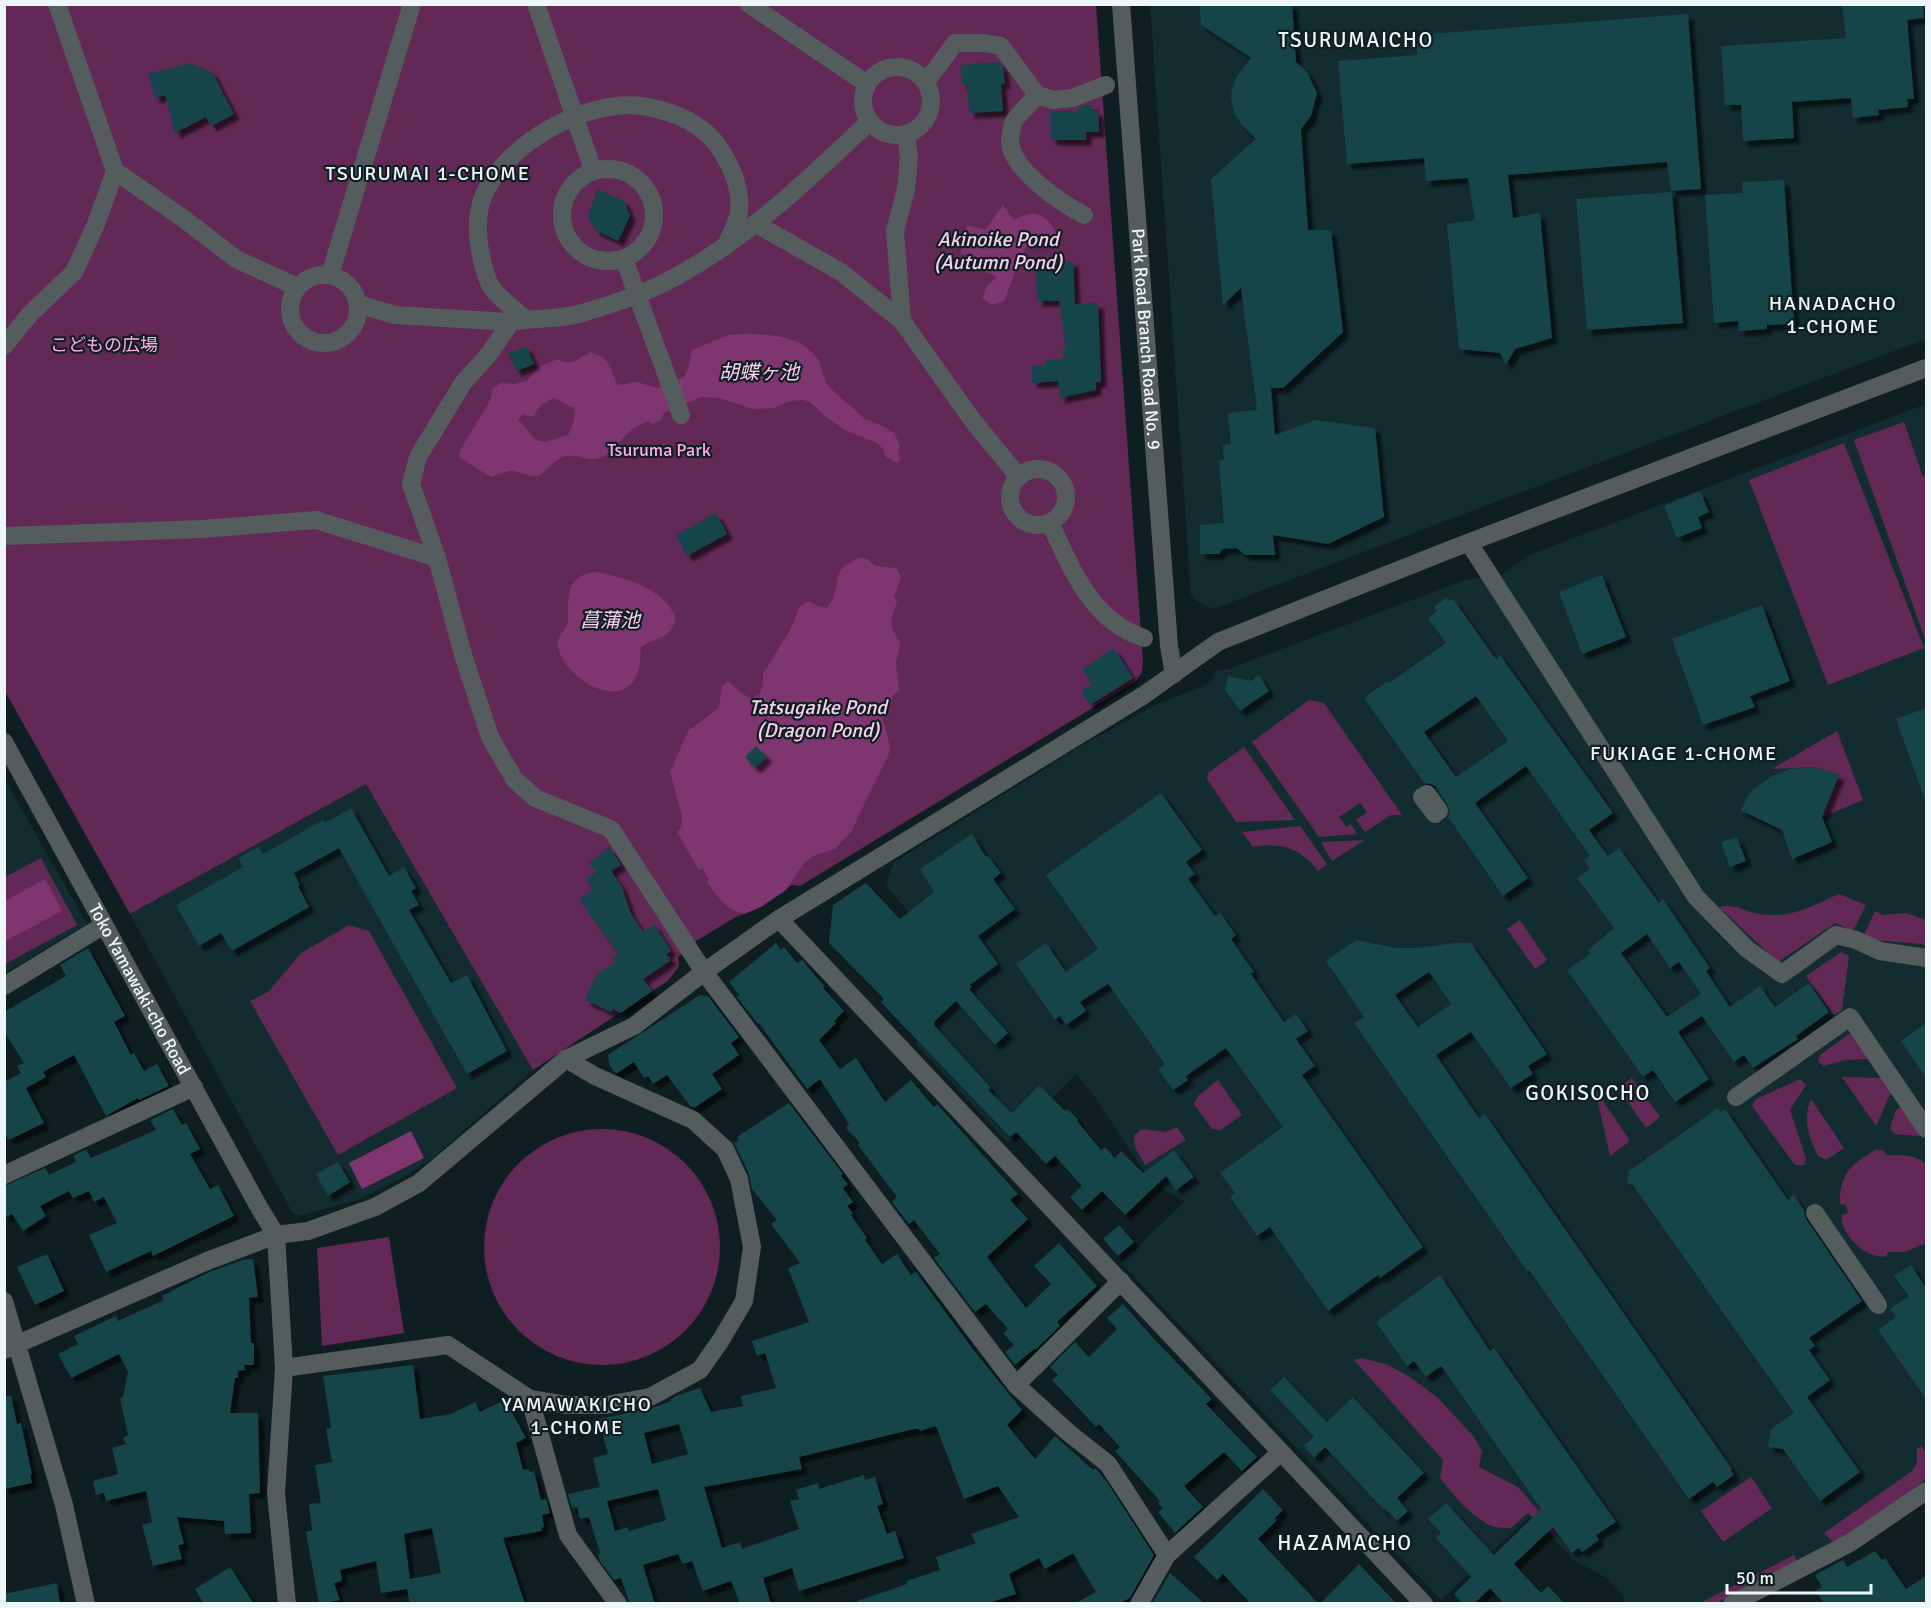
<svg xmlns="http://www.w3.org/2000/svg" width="1931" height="1608" font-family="Signika,'Noto Sans JP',sans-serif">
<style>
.built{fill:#132c30}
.green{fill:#622956}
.water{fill:#7f3570;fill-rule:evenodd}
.building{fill:#15444a;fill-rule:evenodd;filter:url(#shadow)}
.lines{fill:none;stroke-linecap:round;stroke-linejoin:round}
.minor{stroke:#545c5d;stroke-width:18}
.labels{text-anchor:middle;stroke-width:4.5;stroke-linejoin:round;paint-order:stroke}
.street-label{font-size:18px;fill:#edf7f9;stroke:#0f1f21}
.park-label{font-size:18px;fill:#ffabea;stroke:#0f1f21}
.neighbourhood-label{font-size:20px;letter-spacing:1.5px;fill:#edf7f9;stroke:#0f1f21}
.water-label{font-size:20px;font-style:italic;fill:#facfee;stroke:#0f1f21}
.quarter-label{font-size:21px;letter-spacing:1.5px;fill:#edf7f9;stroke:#0f1f21}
</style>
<defs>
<filter id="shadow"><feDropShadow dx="5.5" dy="5.5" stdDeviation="1.5" flood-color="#0009"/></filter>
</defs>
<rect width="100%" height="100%" fill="#0f1f21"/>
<g class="built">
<polygon points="1150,5 1926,5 1926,339 1213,609 1198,602 1191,595"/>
<polygon points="1926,404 1926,1479 1845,1540 1717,1603 1626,1603 1623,1595 1607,1578 1575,1561 1530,1516 1441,1600 1121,1263 1185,1201 1161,1188 1145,1173 1092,1093 1076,1074 1008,1143 915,1043 974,986 886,886 893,863 1083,745 1157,704 1202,687 1214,678 1215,671 1229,669 1465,580 1503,574 1529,555"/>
<polygon points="4,778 87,924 5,973 4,973"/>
<polygon points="366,784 533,1070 434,1157 405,1177 357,1200 298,1216 292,1212 130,914"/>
</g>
<g class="green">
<polygon points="4,5 1096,5 1143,661 1142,672 1135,682 800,886 792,885 761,907 736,917 696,941 678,957 679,966 668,981 533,1070 366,784 130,914 5,691"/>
<polygon points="1904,422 1923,477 1926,476 1926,642 1854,440"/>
<polygon points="1844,443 1924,648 1828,685 1749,480"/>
<polygon points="1309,700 1324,703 1402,815 1391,815 1365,832 1356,820 1367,812 1360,803 1339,817 1346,827 1351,824 1357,834 1319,837 1252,742"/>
<polygon points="1837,731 1863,800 1822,817 1839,775 1815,767 1772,769"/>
<polygon points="1244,747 1295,820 1236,822 1207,779 1208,773"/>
<path d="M1300 826 1327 864 1318 871C1301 848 1280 842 1253 847L1242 832Z"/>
<polygon points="1365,840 1332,861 1321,842"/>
<polygon points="41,858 77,925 5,964 5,877"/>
<path d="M1839 894 1866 905 1853 931 1835 923 1778 962 1719 907C1735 903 1745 912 1760 914 1792 919 1811 906 1839 894Z"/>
<polygon points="1875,911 1883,915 1906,913 1926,920 1926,946 1921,944 1874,940 1864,935"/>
<polygon points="1520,920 1547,960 1535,969 1507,929"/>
<polygon points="349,925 369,931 457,1088 338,1155 250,1001 268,992 301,953"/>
<polygon points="1841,952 1849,956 1842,1010 1834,1015 1806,976"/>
<polygon points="1849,1034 1856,1035 1868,1059 1845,1060 1824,1066 1818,1062 1820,1055"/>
<polygon points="1842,1077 1884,1078 1892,1090 1876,1126"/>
<polygon points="1632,1078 1660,1117 1646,1128 1618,1088"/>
<polygon points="1800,1079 1806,1085 1790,1110 1806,1159 1804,1165 1795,1165 1752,1106 1756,1099"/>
<polygon points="1218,1080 1242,1115 1221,1130 1212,1129 1194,1104 1199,1095"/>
<polygon points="1595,1089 1630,1141 1610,1156"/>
<path d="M1811 1099 1844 1148 1826 1160 1818 1156C1809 1137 1802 1120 1811 1099Z"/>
<polygon points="1903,1105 1921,1131 1918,1136 1894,1134 1890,1128 1896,1110"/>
<polygon points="1177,1127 1186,1140 1145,1165 1135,1147 1134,1135 1142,1129 1165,1132"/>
<circle cx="602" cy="1247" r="118"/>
<path d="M1877 1149 1884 1151 1886 1155C1902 1155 1914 1154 1926 1164V1243L1905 1252H1888L1886 1256C1868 1261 1839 1234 1842 1215L1848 1213 1846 1205 1840 1204C1839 1174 1852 1163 1877 1149Z"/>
<polygon points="389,1237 404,1333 322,1346 317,1248"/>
<path d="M1361 1358 1386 1364 1410 1377 1438 1398 1474 1437 1482 1451 1479 1467 1518 1487 1557 1532 1556 1535 1553 1536 1528 1513 1511 1528C1505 1528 1498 1528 1492 1526 1472 1518 1453 1495 1440 1478L1443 1460 1354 1360Z"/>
<polygon points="1921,1446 1926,1453 1926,1479 1845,1540 1835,1544 1824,1533 1912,1471 1917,1463 1917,1449"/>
<polygon points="1751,1477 1772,1508 1723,1542 1701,1511"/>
<polygon points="1794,1555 1797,1562 1717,1603 1703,1603 1702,1602"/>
</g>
<g class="water">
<path d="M1003 205 1014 220C1037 207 1049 216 1059 239L1038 241 1025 248 1004 301 992 305 982 298 988 285 997 277 980 269 976 256 960 254 967 225 985 230Z"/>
<path d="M743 334C768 334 801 335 817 358 824 368 822 379 830 388L865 419 880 425 894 433 900 445 898 451 900 459 897 463 886 457 883 449 877 443 845 430 825 416 811 403 804 400 790 401 774 408 753 409 720 398 701 397 664 413 661 420 653 424 648 421C641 424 634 428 628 433 619 441 611 454 600 458 589 462 579 454 567 456 553 458 546 474 537 476 529 477 521 472 514 471 505 470 499 475 491 477L459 457 460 450 490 401 493 388 501 383 514 384 527 381 539 367 558 359C570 367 580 358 590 352 612 358 609 368 618 385L637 382 657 388 684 377 688 369 692 350 728 335ZM554 398 575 409 574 421 568 435 545 442 536 440 518 419 523 414 533 417 541 405Z"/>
<path d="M860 558 867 559 875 566 896 568 901 577 894 596 897 601C891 624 887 621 900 643L896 664 899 690 892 696V701L880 703C881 720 889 734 890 751L851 832 835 849 813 856 804 863 786 890 761 907 744 914C722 907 720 899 707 882L709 880 702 868 699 870 677 832 682 826V816L670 772 688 731 719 708 722 686 728 682C737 687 743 697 753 698L760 694 763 684V674L790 630 800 606 808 601 817 606 827 608C846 584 825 571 860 558Z"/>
<path d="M594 572C623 576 666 589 676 619 667 643 658 635 641 647 640 656 641 667 637 675 619 713 564 677 558 647 556 635 569 629 568 617 568 595 567 576 594 572Z"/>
<polygon points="45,879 62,911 5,941 5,901"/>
<polygon points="411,1131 424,1158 362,1189 349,1163"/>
</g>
<g class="building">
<polygon points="1199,4 1292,4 1296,62 1307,72 1317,93 1311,116 1301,129 1308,230 1331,230 1343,332 1283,388 1271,388 1275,435 1315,420 1375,428 1384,517 1328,544 1273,535 1275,555 1245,555 1237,548 1223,549 1219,554 1200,554 1200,525 1224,523 1219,461 1224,460 1223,445 1231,444 1228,413 1257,410 1241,288 1223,305 1211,179 1256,139 1241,124 1234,113 1231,99 1232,88 1237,76 1251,58 1201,25"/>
<polygon points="1842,4 1923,4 1924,18 1907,20 1914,99 1907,99 1908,107 1878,110 1879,115 1853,118 1851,98 1792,102 1794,138 1743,141 1741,105 1725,105 1721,46 1846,38"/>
<polygon points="1688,14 1701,189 1671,191 1667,162 1508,175 1513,218 1540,213 1552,338 1515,349 1506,365 1500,353 1459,349 1447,224 1475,220 1468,178 1426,181 1424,158 1347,164 1338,61 1417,55 1416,35"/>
<polygon points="999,62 1003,68 1005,84 1001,84 1003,111 969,113 967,84 962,85 960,65"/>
<polygon points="189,63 212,72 234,114 211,126 206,117 175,133 165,95 155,98 148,74"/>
<polygon points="1085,105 1093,105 1093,111 1098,111 1099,132 1086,132 1086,140 1051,140 1050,111 1078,111 1078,108"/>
<polygon points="1784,180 1794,324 1767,325 1767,329 1739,331 1738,321 1714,323 1705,195 1743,193 1742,182"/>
<polygon points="598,189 624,201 630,216 618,241 595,230 588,216"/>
<polygon points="1672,192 1683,323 1587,330 1576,199"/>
<polygon points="1073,261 1075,304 1098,303 1101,382 1096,382 1096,390 1060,398 1058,381 1032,383 1032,366 1045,365 1045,360 1063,359 1062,350 1066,350 1059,301 1037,301 1036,262"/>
<polygon points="526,346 534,364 516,371 508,353"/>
<polygon points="1700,491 1709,512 1698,517 1702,528 1677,538 1664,506"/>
<polygon points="716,513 727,534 687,556 676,535"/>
<polygon points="1602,575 1626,637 1582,654 1559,592"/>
<path d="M1447 597 1449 601 1453 599 1496 659 1500 655 1613 813 1589 830 1608 856 1619 848 1659 903 1663 899 1710 968 1706 971 1730 1007 1760 986 1775 1007 1809 983 1829 1012 1796 1036 1798 1039 1753 1068 1744 1055 1734 1062 1702 1016 1678 1032 1709 1079 1675 1102 1653 1070 1643 1077 1567 970 1590 954 1588 950 1614 928 1577 878 1590 869 1584 860 1590 856 1526 766 1475 803 1528 878 1503 896 1448 817 1450 811 1448 805 1436 787 1431 784 1424 783 1364 698 1388 681 1389 683 1446 643 1428 618 1437 611 1434 607ZM1476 696 1508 741 1456 777 1424 732ZM1647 934 1670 968 1679 962 1701 994 1667 1017 1621 953Z"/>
<polygon points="1762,605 1790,681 1750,696 1755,707 1703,725 1672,639"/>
<polygon points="1114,648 1133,678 1090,705 1081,691 1092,684 1082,669"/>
<polygon points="1259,675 1269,691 1240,711 1225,690 1228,676 1251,681"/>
<polygon points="1926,708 1926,797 1924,797 1896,719"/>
<polygon points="756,746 767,757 755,768 745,757"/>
<polygon points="1815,767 1839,775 1822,817 1832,842 1792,859 1782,830 1740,810 1752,790 1772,776 1790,769"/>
<polygon points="1161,793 1202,850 1186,862 1195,874 1188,879 1215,916 1220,913 1236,935 1231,939 1254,972 1251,974 1284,1022 1296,1014 1308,1031 1296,1039 1315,1066 1302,1075 1423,1247 1380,1278 1378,1275 1328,1311 1270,1227 1257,1236 1230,1197 1235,1193 1220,1173 1283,1127 1226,1048 1186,1076 1188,1080 1173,1090 1158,1069 1165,1064 1108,984 1080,1002 1086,1011 1066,1025 1060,1016 1055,1020 1016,964 1046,943 1066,972 1098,949 1046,875"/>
<polygon points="351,808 389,876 404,867 416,888 411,891 419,905 409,910 451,983 467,975 507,1051 467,1074 339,848 294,873 300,885 298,886 309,907 232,951 221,933 199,946 176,905 243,867 238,858 259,847 263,854 323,820 325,823"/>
<polygon points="972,834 986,857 988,856 1001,873 993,879 1015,909 978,936 998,964 970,985 972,987 969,989 1008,1033 995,1045 956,1001 934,1022 935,1024 934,1025 991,1088 988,1090 1012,1113 1039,1085 1065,1111 1067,1109 1078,1119 1077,1121 1101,1150 1105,1147 1115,1158 1121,1151 1143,1173 1174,1150 1194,1177 1176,1190 1166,1176 1125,1215 1102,1191 1082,1210 1070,1197 1082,1186 1055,1156 1046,1164 1016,1132 1010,1137 892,1014 881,1002 884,999 829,943 833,905 866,883 900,919 934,892 920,869"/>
<polygon points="1737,837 1746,861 1730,867 1721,842"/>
<polygon points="609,847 621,865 611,871 622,887 631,914 643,932 654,924 671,951 666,954 671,960 643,979 652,991 621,1013 613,1009 611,1012 585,1000 596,975 615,962 612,958 618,954 579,899 593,890 586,879 596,872 589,863"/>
<path d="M1356 940 1396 948H1417L1455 943H1471L1547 1054 1528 1066 1533 1074 1511 1088 1471 1032 1436 1055 1479 1118 1485 1114 1732 1469 1731 1471 1734 1475 1717 1487 1713 1482 1689 1499 1529 1270 1527 1271 1354 1023 1364 1017 1326 961ZM1429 972 1451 1004 1418 1027 1395 995Z"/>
<polygon points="776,943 781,950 784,947 797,963 802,960 825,987 823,988 844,1011 834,1021 836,1023 819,1040 840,1069 856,1058 885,1102 911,1080 934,1107 937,1104 1018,1194 1010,1200 1028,1219 987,1257 1026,1308 1051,1284 1034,1266 1059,1243 1097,1286 1057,1322 1060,1326 1035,1350 1034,1349 1015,1365 1005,1352 1014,1345 1003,1333 1008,1329 986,1304 975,1312 934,1258 940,1254 914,1220 909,1224 892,1202 897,1197 858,1145 860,1143 846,1128 849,1124 820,1079 807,1089 759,1023 758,1024 736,996 740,996 729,982"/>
<polygon points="88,948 125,1016 114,1022 131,1055 134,1053 144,1071 157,1064 169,1086 139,1100 138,1098 106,1116 74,1055 43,1072 46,1077 26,1088 44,1123 9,1140 4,1132 4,1082 21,1073 17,1066 24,1063 4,1031 4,1012 66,976 60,965"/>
<polygon points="700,995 708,996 739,1037 731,1043 739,1055 712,1074 722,1089 694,1108 690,1106 667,1075 653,1084 648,1076 644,1078 634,1062 617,1073 614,1072 609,1064 608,1055"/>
<polygon points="1926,1023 1926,1078 1901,1041"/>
<path d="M789 1103 843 1174 841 1176 848 1184 843 1188 853 1202 847 1206 853 1213 851 1215 867 1238 865 1240 882 1264 897 1254 911 1275 916 1272 972 1348 1022 1410 1007 1425 1035 1459 1055 1436 1093 1470 1095 1468 1097 1470 1107 1482 1154 1555 1130 1598 1118 1604H1074L1096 1592 1073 1553 1045 1569 1039 1558 1009 1574 1016 1594 985 1604H858L857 1601 907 1584 906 1581 940 1570 936 1557 976 1543 971 1534 1019 1517 998 1486 964 1499 936 1426 920 1431 919 1429H914L799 1457 802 1469 704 1487 722 1548 740 1542 742 1549 799 1529 790 1501 799 1499 796 1490 818 1483 819 1489 864 1475 865 1480 875 1477 883 1504 877 1506 887 1534 895 1531 904 1558 799 1591 792 1568 763 1578 771 1604H740L731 1581 703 1591 692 1561 683 1564 678 1554 643 1565 655 1604H630L621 1578 614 1580 600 1561 598 1554 600 1553 589 1517 580 1519 577 1507 572 1508 568 1494 600 1487 593 1458 608 1454 599 1419 652 1408 671 1401V1399L678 1395 700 1388 711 1412 743 1406 741 1396 776 1388 765 1353 757 1356 752 1341 809 1322 788 1268 800 1263 771 1224 777 1220 752 1189 749 1174 734 1143 739 1140 737 1137ZM679 1424 688 1454 652 1464 644 1433ZM658 1489 666 1520 629 1531 628 1527 615 1531 607 1501Z"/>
<polygon points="1718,1108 1721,1112 1725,1109 1788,1200 1794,1195 1804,1210 1806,1219 1862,1301 1809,1338 1815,1346 1809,1350 1830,1380 1807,1397 1860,1472 1820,1501 1783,1449 1768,1447 1771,1429 1794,1413 1632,1184 1627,1184 1629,1171"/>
<polygon points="173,1109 182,1125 186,1123 200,1149 190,1154 210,1189 218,1185 234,1216 153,1256 151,1251 106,1272 89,1235 117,1223 104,1197 94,1202 89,1191 73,1198 69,1191 40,1206 46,1216 23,1231 12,1214 4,1218 4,1186 45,1168 49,1175 76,1162 73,1156 86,1149 91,1158 156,1130 150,1120"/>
<polygon points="338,1162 350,1182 328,1196 316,1174"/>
<polygon points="1119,1225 1134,1242 1118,1256 1103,1239"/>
<polygon points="47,1254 64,1291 35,1305 17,1267"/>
<polygon points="253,1259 258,1297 249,1298 251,1343 254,1343 254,1365 244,1365 245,1370 238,1371 238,1378 235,1378 230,1413 258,1413 260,1493 249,1494 251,1533 225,1534 224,1521 177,1517 184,1544 178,1545 182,1559 153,1566 142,1525 152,1522 146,1491 106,1501 104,1493 96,1495 93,1481 118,1474 112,1448 126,1444 123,1438 128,1435 120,1398 123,1397 128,1372 119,1354 71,1378 58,1354 78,1344 74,1336 116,1316 118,1321 164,1300 162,1296 207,1273 242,1260"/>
<polygon points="1911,1265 1926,1288 1926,1399 1878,1330 1896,1317 1890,1309 1909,1296 1894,1276"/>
<polygon points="1440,1275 1490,1351 1494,1348 1616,1522 1596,1535 1599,1540 1582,1552 1579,1548 1572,1553 1553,1527 1514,1564 1541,1593 1548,1586 1565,1604 1504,1604 1490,1588 1474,1604 1463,1604 1454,1594 1471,1577 1436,1538 1441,1533 1428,1519 1446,1503 1494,1555 1541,1509 1441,1366 1426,1377 1414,1361 1407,1366 1376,1322"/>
<polygon points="1123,1304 1157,1342 1212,1399 1206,1404 1257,1457 1242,1471 1224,1452 1184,1486 1203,1507 1175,1533 1158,1512 1163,1508 1158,1503 1160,1501 1115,1451 1120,1447 1099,1424 1096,1427 1052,1380 1058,1375 1050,1367 1075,1342 1089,1357 1117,1329 1107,1318"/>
<path d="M413 1365 420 1419 451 1414 475 1402 480 1412 505 1400 526 1438 516 1443 523 1470 529 1469 530 1472 534 1471 541 1500 546 1499 550 1513 542 1515 544 1527 541 1528 542 1531 503 1538 525 1604H410L407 1589 381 1593 376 1561 340 1570 342 1581 334 1583 340 1600 319 1604 306 1532 312 1530 309 1504 321 1503 315 1465 332 1462 326 1429 331 1428 323 1376ZM432 1528 441 1573 410 1579 404 1534Z"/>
<polygon points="1284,1377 1327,1422 1353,1397 1424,1473 1397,1498 1408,1511 1397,1521 1385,1509 1384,1510 1325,1447 1314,1458 1304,1446 1314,1437 1270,1390"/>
<polygon points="4,1396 11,1396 17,1424 21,1423 32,1475 30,1475 32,1483 4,1489"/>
<polygon points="1263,1489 1283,1510 1275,1518 1277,1520 1258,1539 1319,1604 1251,1604 1223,1574 1217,1580 1194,1557"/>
<polygon points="1875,1551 1882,1560 1885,1558 1906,1589 1926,1576 1926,1604 1824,1604 1816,1590 1822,1587 1815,1575 1843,1560 1847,1567"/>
<polygon points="1359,1564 1397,1604 1320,1604"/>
<polygon points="230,1567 254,1604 204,1604 195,1589"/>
<polygon points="1170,1573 1205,1604 1152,1604"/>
<polygon points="57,1583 60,1604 4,1604 4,1594"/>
</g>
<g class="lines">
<g class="minor">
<polyline points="57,4 115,171 184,219 236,259 297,287"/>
<polyline points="536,4 593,170"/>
<polyline points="749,4 867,84"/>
<path id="s1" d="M1121 4 1169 646 1174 674"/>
<circle cx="897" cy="101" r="34"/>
<polyline points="926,82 955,43 984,43 1001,46 1037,95 1054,100 1072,98 1106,85"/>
<path d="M1037 95C1032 102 1016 116 1013 123 1012 128 1010 137 1010 142 1012 170 1061 203 1084 215"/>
<circle cx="608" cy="215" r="46"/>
<polyline points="756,224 841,272 902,321 973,421 1018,476"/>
<polyline points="624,259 681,415"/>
<circle cx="324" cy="309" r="34"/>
<polyline points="330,275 412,4"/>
<path d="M358 304 395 315 511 322C533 317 558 320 579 314 612 304 648 293 677 276 750 236 810 178 869 122"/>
<path d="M525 319C516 310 499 298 492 288 485 277 481 257 479 244 477 228 477 210 484 195 506 143 586 99 642 106 655 108 669 112 681 117 698 125 712 135 722 152 733 170 743 194 738 217 735 227 729 237 726 246"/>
<polyline points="902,321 895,231 906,189 909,158 906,135"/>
<polyline points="511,322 489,354 463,383 418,457 411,484 437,558 464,658 490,737 514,779 535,798 611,829 704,972 1016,1385 1069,1433 1108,1464 1167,1555"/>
<polyline points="4,346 30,314 74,272 96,224 115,171"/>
<circle cx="1038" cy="497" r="28"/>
<path d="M1050 523C1072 569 1091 621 1144 638"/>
<polyline points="4,536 203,529 316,520 437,558"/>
<polyline points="1469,543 1696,897 1747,949 1782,974 1836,935 1856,940 1880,951 1926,958"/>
<path id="s2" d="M4 742 260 1209 276 1235 284 1368 276 1493 287 1604"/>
<polyline points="1435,814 1422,797 1427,794 1439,811"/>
<polyline points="779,919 1424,1604"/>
<polyline points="4,986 104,925"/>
<polyline points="1736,1097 1850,1017 1926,1129"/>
<polyline points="4,1175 194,1087"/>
<polyline points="1815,1213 1878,1305"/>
<polyline points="4,1301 64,1505 86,1604"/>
<polyline points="4,1350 207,1261 276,1235 308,1231 375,1207 419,1183 566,1059 634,1026 704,972 779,919 1144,695 1218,642 1449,550 1926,368"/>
<polyline points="284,1368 448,1345 530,1399 567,1405 606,1405 650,1397 700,1370 721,1340 744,1301 752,1247 739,1179 725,1149 693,1120 595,1076 566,1059"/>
<polyline points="1016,1385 1121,1281"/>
<polyline points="530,1399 568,1535 618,1604"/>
<polyline points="1139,1604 1167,1555 1280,1453"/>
<polyline points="1732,1604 1850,1543 1926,1491"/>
</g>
</g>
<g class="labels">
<g class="street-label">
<text dy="6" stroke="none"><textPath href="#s1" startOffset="336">Park Road Branch Road No. 9</textPath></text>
<text dy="6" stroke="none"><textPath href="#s2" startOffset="282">Toko Yamawaki-cho Road</textPath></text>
</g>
<g class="park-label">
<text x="104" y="351">こどもの広場</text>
<text x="659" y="456">Tsuruma Park</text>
</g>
<g class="neighbourhood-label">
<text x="428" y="180">TSURUMAI 1-CHOME</text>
<text x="1833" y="310">HANADACHO<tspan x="1833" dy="23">1-CHOME</tspan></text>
<text x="1684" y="760">FUKIAGE 1-CHOME</text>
<text x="577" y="1411">YAMAWAKICHO<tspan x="577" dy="23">1-CHOME</tspan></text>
</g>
<g class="water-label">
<text x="998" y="246">Akinoike Pond<tspan x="998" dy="23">(Autumn Pond)</tspan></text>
<text x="759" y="379">胡蝶ヶ池</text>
<text x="610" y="627">菖蒲池</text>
<text x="818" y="714">Tatsugaike Pond<tspan x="818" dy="23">(Dragon Pond)</tspan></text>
</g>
<g class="quarter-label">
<text x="1356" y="47">TSURUMAICHO</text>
<text x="1588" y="1100">GOKISOCHO</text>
<text x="1345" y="1550">HAZAMACHO</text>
</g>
</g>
<rect width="1931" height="1608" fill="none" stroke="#edf7f9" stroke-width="12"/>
<path d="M1727 1584v9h144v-9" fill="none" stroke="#edf7f9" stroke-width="3"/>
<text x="1736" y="1584" font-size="18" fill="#edf7f9" stroke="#0f1f21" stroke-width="4.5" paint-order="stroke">50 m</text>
</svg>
